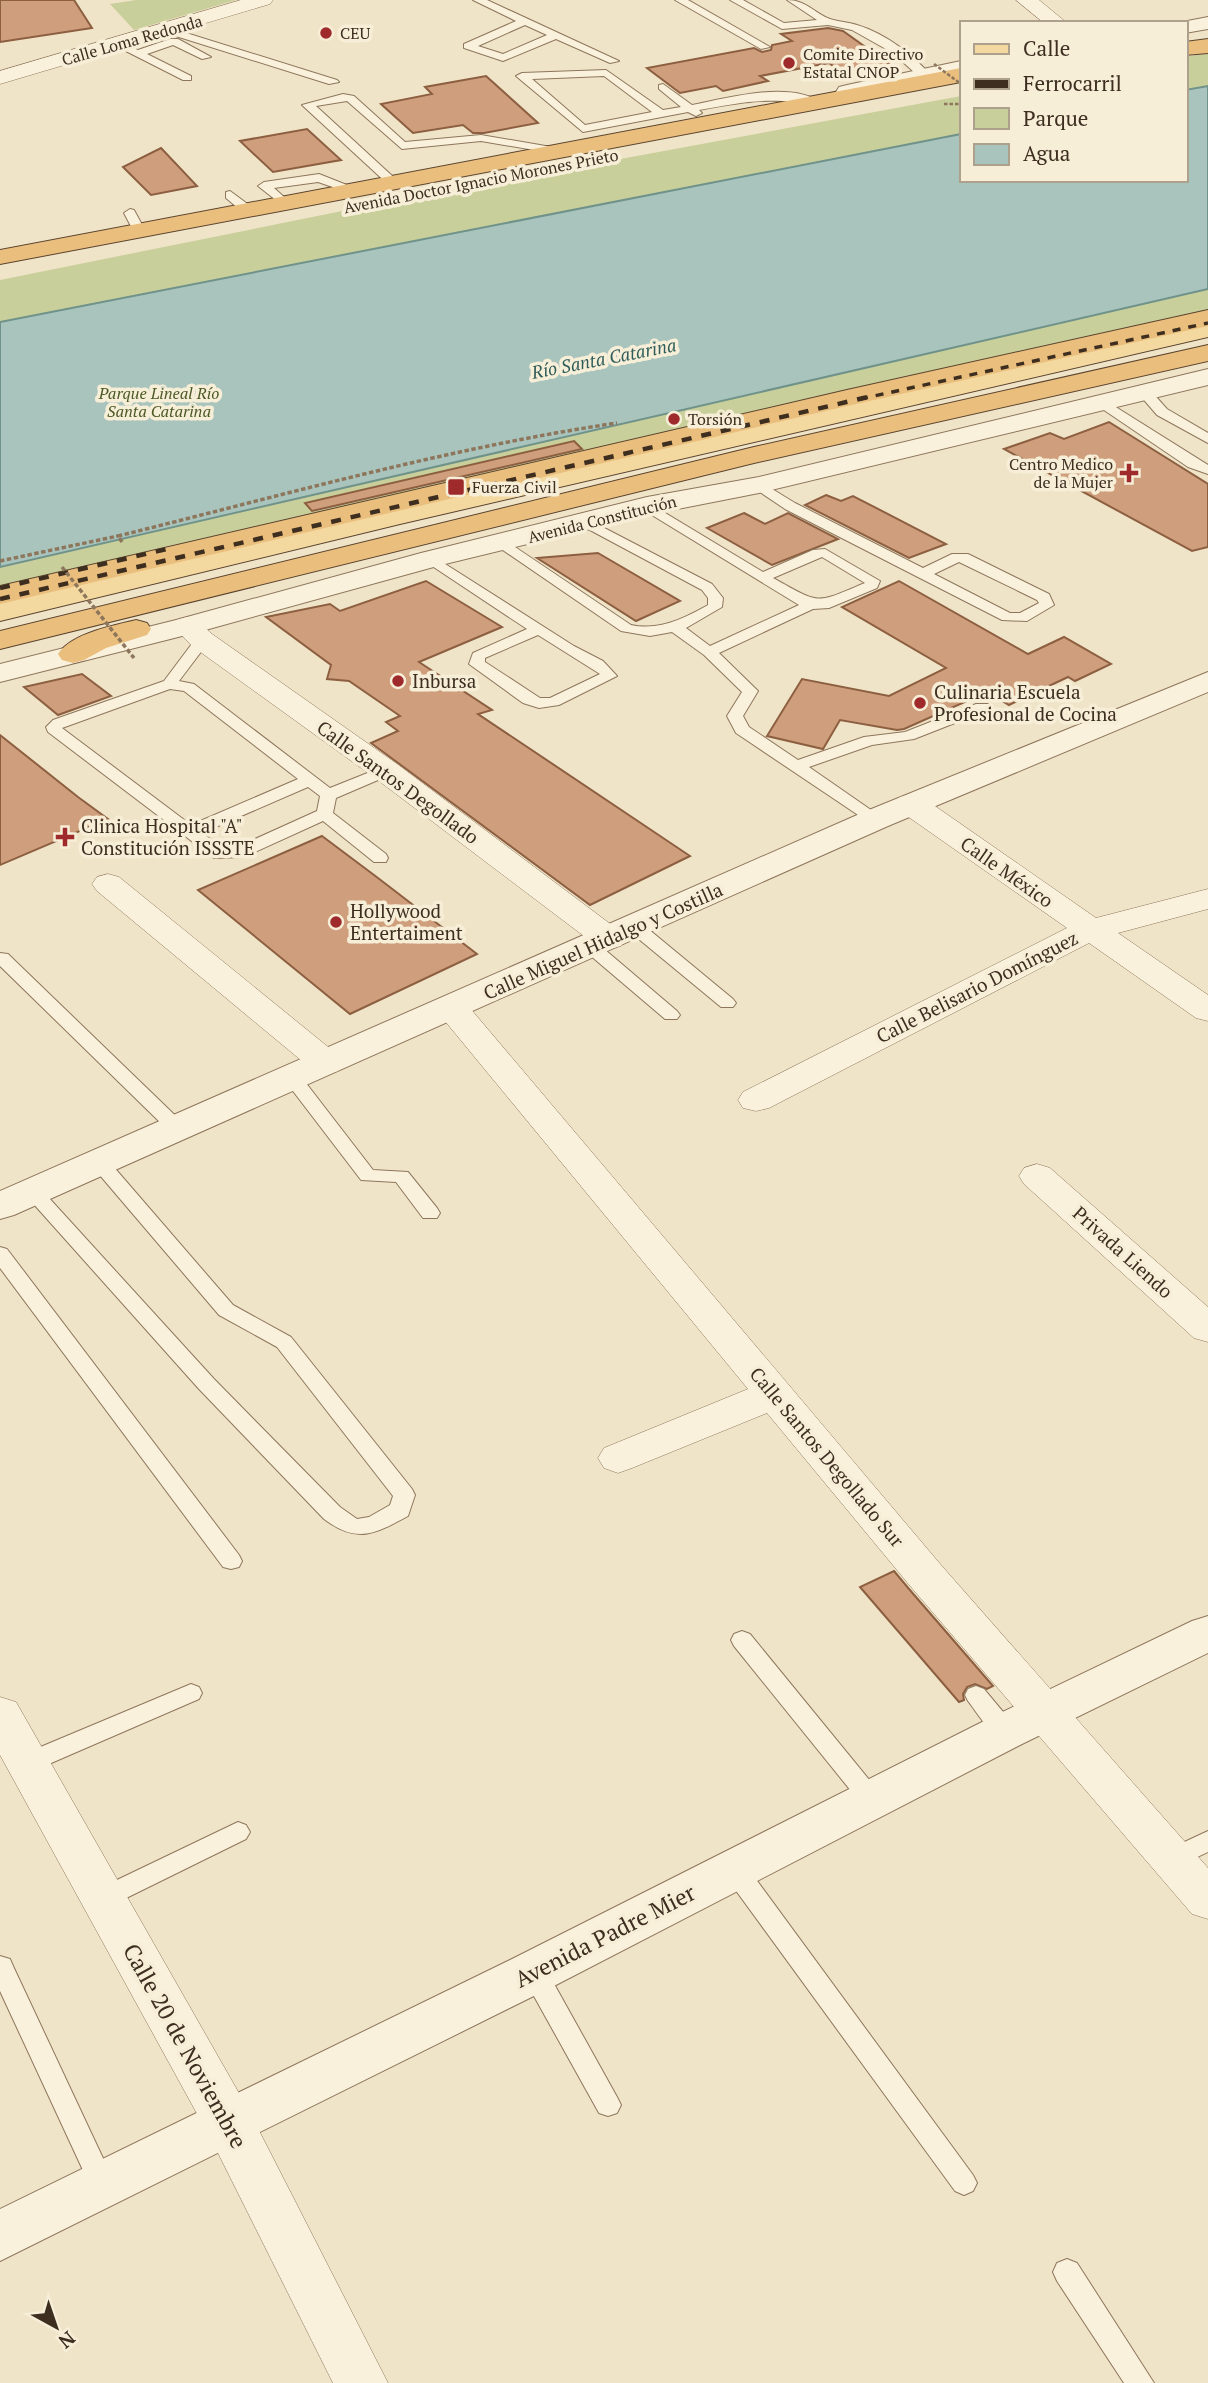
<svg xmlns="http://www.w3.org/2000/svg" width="1208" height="2383" font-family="'PT Serif',serif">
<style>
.green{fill:#c9cf9b}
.water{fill:#a9c4bc;stroke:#6f938a;stroke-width:2}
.building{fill:#cf9f7d;stroke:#8d5f41;stroke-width:2}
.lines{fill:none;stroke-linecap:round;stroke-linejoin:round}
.service-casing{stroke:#8d765c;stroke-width:2}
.minor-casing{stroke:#8d765c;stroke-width:1}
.tertiary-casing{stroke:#8d765c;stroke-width:2}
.primary-casing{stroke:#5b4430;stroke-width:2}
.trunk-casing{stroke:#5b4430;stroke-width:2}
.path-far1{stroke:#8d765c;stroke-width:2.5;stroke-dasharray:3.5 2;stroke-linecap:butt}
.path{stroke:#8d765c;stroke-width:3.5;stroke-dasharray:4.5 2.5;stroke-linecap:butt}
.service{fill:#faf1dc;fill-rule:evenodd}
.minor{fill:#faf1dc;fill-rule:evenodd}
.tertiary{fill:#faf1dc;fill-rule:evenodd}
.primary{fill:#f3d9a0;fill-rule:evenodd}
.trunk{fill:#eabe7c;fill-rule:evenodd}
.rail-far1{stroke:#3d2e20;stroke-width:3.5;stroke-dasharray:8 8;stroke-linecap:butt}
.rail{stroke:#3d2e20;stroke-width:4.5;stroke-dasharray:10 10;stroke-linecap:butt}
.path-bridge-far1{stroke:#8d765c;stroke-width:2.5;stroke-dasharray:3.5 2;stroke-linecap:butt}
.path-bridge{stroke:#8d765c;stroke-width:3.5;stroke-dasharray:4.5 2.5;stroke-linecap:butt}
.poi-dot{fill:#9e2a2b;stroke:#f7eed8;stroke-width:2.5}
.labels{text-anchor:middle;stroke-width:7;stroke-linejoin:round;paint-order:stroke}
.far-poi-label{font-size:16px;fill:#3d2e20;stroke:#f7eed8;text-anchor:start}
.far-street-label{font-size:16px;fill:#3d2e20;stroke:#f7eed8}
.far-park-label{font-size:16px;font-style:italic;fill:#4d5a26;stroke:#f7eed8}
.far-water-label{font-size:18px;font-style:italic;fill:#2f5d5a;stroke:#f7eed8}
.poi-label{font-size:19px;fill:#3d2e20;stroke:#f7eed8;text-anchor:start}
.street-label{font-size:19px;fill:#3d2e20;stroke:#f7eed8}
.near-street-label{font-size:23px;fill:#3d2e20;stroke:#f7eed8}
</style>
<rect width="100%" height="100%" fill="#f0e4c8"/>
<g class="green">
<polygon points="136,0 236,0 134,30 110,4"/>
<polygon points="1208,53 1208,318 0,597 0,280 372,205 961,96 961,180 1185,180 1185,57"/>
</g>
<polygon class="water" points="1208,86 1208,289 0,567 0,322 961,134 961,180 1185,180 1185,90"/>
<g class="building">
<polygon points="0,0 74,0 92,28 0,42"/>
<polygon points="828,28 843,31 892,66 845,75 829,63 760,76 768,81 723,91 716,86 680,93 647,68 754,48 762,52 771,50 772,45 792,41 781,34"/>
<polygon points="486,76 538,123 484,133 473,133 463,125 413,133 381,104 432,94 425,87"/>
<polygon points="307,129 341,160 273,172 240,141"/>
<polygon points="161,148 197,186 151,195 123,167"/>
<polygon points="1109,422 1208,484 1208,547 1192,551 1004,449 1050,433 1064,439"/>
<polygon points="574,441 582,449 312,511 305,503"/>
<polygon points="826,495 841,501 853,496 946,544 909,558 805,505"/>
<polygon points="744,513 765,524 788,513 838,539 772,565 707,528"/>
<polygon points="598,553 680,601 636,621 537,558"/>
<polygon points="426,581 502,627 419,662 492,710 478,714 690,856 590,905 371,743 398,731 386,722 400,716 349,681 327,679 331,665 266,617 330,604 340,611"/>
<polygon points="899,581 1028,654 1064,637 1111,664 1075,681 1068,677 1009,705 987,692 904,729 897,730 840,720 823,749 767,736 802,679 889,696 946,668 842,607"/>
<polygon points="82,674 111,696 58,715 24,687"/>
<polygon points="0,735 78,797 108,819 0,865"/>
<polygon points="322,836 378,878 477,954 350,1014 198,890"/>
<polygon points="894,1571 909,1589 993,1686 987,1689 975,1684 967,1687 963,1694 964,1700 959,1702 860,1587"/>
</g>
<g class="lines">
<g class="service-casing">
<g id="service">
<path d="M473 0H487L619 61 610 63 556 39 503 61 464 48V44L516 21ZM525 25 547 35 503 54 478 46Z"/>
<polygon points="675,0 688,0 770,47 761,49"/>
<path d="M730 0H743L784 23 817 20 787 0C806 0 814 13 830 19 839 22 848 22 857 25 887 34 916 57 936 81L926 83 893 53 852 30 828 25 782 29Z"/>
<polygon points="167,27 337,80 339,82 329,84 163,32 162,30"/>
<polygon points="170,39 178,39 211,57 202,59 173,45 147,54 191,76 191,80 183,80 112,44 117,41 138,50"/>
<path d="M606 70 663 110 681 107 659 89V85L663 84 692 105C728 98 790 80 822 103L816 106C772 96 743 102 699 110L702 113 696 116 688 112 583 132 516 76 522 73ZM604 76 652 112 585 125 532 79Z"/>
<polygon points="343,94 354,96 405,142 481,135 563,149 569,152 563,155 481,141 402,149 347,101 316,106 401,184 391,187 302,105"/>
<polygon points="319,174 362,191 356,195 318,182 274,188 292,204 286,208 258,186 264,182"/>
<polygon points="230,191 253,208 253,214 245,214 226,198 226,192"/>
<polygon points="130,209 134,210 146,232 144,235 134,232 124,213"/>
<polygon points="1145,389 1150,390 1167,409 1208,433 1208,443 1157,415 1138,393"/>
<polygon points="1103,399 1208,465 1208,474 1188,467 1098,406 1096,403"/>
<path d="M759 481 795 503 923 568 952 554H968L1049 594 1054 605 1027 621 1002 620 785 509 754 488 752 485ZM959 562 1037 600 1039 603 1020 613H1010L934 574Z"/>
<path d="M647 502 763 572 813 550 825 549 880 581 877 588 829 608 813 609 719 653 758 691 743 716 749 727 798 760 864 737 905 732 976 704H988L990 707 988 710 914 739 872 745 809 767 884 819 876 824 870 823 736 733 727 716 742 692 704 655 672 632 650 636 621 631 494 544 501 540 506 541 631 625C659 631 683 619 708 605V598L702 590 575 522 582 518 587 519 712 584 723 598 722 607 686 628 710 646 799 605 642 509V503ZM822 557 865 583C814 604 822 605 773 578Z"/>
<path d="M431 555 574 646 603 661 617 676 559 705 539 708 523 703 469 664 473 653 527 629 426 562 424 559ZM538 635 600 674 550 698H540L485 662V658Z"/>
<path d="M202 635 210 640 179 681 194 684 330 788 380 768H392L394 771 392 774 336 798 333 813 386 854 388 858 386 862H374L323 821 244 857 214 858 48 732 46 727 53 720 164 681 197 637ZM170 689 184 691 298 779 191 825 62 728ZM308 787 320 796 317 811 235 848 224 849 202 833Z"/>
<polygon points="635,922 641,923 733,999 736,1003 733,1007 721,1007 629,931 626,927"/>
<polygon points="591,942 597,943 677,1011 680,1015 677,1019 665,1019 585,951 582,947 585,943"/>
<polygon points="0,953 8,954 184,1124 186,1128 184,1132 170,1132 0,966"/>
<polygon points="292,1072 299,1074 373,1170 408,1172 437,1208 440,1213 437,1218 423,1218 396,1182 361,1180 283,1078"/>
<path d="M99 1156 106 1158 233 1305 291 1337 412 1489 415 1495 408 1516C375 1534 357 1544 324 1519L199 1389 22 1191 25 1187H39L214 1379 340 1507 357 1519 369 1517 390 1505 393 1496 277 1347 219 1315 92 1166 89 1162 92 1158Z"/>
<polygon points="0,1247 7,1249 239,1555 242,1561 239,1567 231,1569 223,1567 0,1268"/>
<polygon points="742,1631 750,1634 880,1793 884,1800 880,1807 872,1810 864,1807 734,1646 731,1640 734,1634"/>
<polygon points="191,1684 199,1687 202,1693 199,1699 35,1770 27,1772 19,1770 15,1763 19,1756"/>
<path d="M976 1686 984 1689 1014 1725 1018 1731 1014 1737C994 1744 980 1716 968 1701L965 1695 968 1689Z"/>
<polygon points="238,1822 246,1825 250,1832 246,1839 112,1905 103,1908 94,1905 91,1898 94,1891"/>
<polygon points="1208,1831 1208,1852 1172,1869 1163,1866 1160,1859 1163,1852"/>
<polygon points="735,1860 744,1863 973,2175 977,2183 973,2191 964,2195 955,2191 726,1877 723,1870 726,1863"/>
<polygon points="0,1956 10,1959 13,1966 116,2186 112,2194 103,2198 94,2194 0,1991"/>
<polygon points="534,1961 543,1964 617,2097 621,2105 617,2113 608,2116 599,2113 525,1980 522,1972 525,1964"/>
<polygon points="1067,2259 1077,2263 1154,2383 1124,2383 1057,2281 1053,2272 1057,2263"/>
</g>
</g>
<g class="minor-casing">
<g id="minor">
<polygon points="241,0 273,0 270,4 0,84 0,71"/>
<polygon points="1016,0 1039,0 1067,23 1044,23"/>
<polygon points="187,617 197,620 212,634 397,764 621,932 626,939 621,946 609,949 597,946 375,778 192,646 173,626 177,620"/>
<polygon points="911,795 922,797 1096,918 1208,889 1208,909 1118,933 1208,995 1208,1021 1196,1018 1089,943 769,1108 756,1111 743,1108 738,1100 743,1092 1067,928 900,811 895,804 900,797"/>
<polygon points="108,874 119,877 338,1055 343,1063 338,1071 326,1074 314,1071 97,891 92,884 97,877"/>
<polygon points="452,998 464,1001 941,1565 1208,1868 1208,1919 1192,1914 911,1587 767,1413 632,1468 618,1473 604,1468 598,1458 604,1448 748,1389 440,1015 435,1008 440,1001"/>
<polygon points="1037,1164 1050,1168 1208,1307 1208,1342 1194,1338 1024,1184 1019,1176 1024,1168"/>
<polygon points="0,1697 16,1702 248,2109 388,2383 333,2383 212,2141 0,1755"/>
</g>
</g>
<g class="tertiary-casing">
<g id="tertiary">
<polygon points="1208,17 1208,29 1185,33 1185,23 1177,23"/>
<polygon points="961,61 961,75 847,99 839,97 836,92 839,87 847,85"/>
<polygon points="1208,369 1208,385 759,493 647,515 441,565 198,632 0,682 0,664 176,620 421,553 647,497 759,477"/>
<polygon points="1208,672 1208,692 888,826 14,1215 0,1219 0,1191 864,812"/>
<polygon points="1208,1616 1208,1653 1022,1744 552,1987 0,2261 0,2209 516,1957 990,1718 1192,1621"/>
</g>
</g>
<g class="primary-casing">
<polygon id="primary" points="1208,321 1208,337 400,524 0,621 0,603 400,506"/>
</g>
<g class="trunk-casing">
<g id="trunk">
<polygon points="1208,39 1208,53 1185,55 1185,42"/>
<polygon points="961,68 961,82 0,264 0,250"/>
<polygon points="1208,310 1208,326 847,406 0,604 0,586 847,390"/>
<polygon points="1208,345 1208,361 754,463 0,649 0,631 754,447"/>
<path d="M136 620 147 623 151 629 147 635 106 648 84 660 73 663 62 660 58 654C72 633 112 626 136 620Z"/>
</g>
</g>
<polyline class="path-far1" points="944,104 961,104"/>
<g class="path">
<path d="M122 542 118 536C284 495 448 448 617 423"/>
<polyline points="0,561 118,536"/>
</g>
<use href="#service" class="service"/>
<use href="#minor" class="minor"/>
<use href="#tertiary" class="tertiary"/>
<use href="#primary" class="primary"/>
<use href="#trunk" class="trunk"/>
<polyline class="rail-far1" points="860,399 1208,323"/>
<g class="rail">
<polyline points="0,588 167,549"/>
<polyline points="0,599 868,397"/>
</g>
<polyline class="path-bridge-far1" points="934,64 961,84"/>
<polyline class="path-bridge" points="62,567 134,658"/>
</g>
<g class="poi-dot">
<circle cx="326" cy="33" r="7"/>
<circle cx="789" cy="63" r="7"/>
<circle cx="674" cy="419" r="7"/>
<path d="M1125.5 462.5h7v7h7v7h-7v7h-7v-7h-7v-7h7z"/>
<rect x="447" y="478" width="18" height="18" rx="3.5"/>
<circle cx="398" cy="681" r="7"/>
<circle cx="920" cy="703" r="7"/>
<path d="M61.5 826.5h7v7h7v7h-7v7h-7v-7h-7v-7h7z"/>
<circle cx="336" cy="922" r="7"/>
</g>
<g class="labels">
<g class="far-poi-label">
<text x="340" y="39">CEU</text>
<text x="803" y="60">Comite Directivo<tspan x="803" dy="18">Estatal CNOP</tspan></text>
<text x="688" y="425">Torsión</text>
<text x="1113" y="470" text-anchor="end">Centro Medico<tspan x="1113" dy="18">de la Mujer</tspan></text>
<text x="472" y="493">Fuerza Civil</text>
</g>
<g class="far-street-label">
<text transform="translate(132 40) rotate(-16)" y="6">Calle Loma Redonda</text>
<text transform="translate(481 181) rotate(-11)" y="6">Avenida Doctor Ignacio Morones Prieto</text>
<text transform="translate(602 519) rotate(-14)" y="6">Avenida Constitución</text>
</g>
<g class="far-park-label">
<text x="159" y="399">Parque Lineal Río<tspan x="159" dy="18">Santa Catarina</tspan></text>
</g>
<g class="far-water-label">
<text transform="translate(604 359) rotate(-11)" y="6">Río Santa Catarina</text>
</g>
<g class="poi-label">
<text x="412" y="688">Inbursa</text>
<text x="934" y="699">Culinaria Escuela<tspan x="934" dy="22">Profesional de Cocina</tspan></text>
<text x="81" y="833">Clinica Hospital "A"<tspan x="81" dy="22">Constitución ISSSTE</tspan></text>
<text x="350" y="918">Hollywood<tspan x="350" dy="22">Entertaiment</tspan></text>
</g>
<g class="street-label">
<text transform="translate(398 782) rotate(36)" y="7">Calle Santos Degollado</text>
<text transform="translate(1007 872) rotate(35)" y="7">Calle México</text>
<text transform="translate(603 941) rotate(-24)" y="7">Calle Miguel Hidalgo y Costilla</text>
<text transform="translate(977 987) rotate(-27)" y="7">Calle Belisario Domínguez</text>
<text transform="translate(1123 1252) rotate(42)" y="7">Privada Liendo</text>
<text transform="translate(827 1457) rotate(50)" y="7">Calle Santos Degollado Sur</text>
</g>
<g class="near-street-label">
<text transform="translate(605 1936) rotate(-27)" y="8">Avenida Padre Mier</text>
<text transform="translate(185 2046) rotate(61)" y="8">Calle 20 de Noviembre</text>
</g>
</g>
<rect x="960" y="21" width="228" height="161" fill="#f7eed8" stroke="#ada18e" stroke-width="2"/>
<rect x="974" y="44" width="35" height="10" fill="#f3d9a0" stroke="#ada18e" stroke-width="2"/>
<text x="1023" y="56" font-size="21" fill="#3d2e20">Calle</text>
<rect x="974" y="79" width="35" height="10" fill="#3d2e20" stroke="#ada18e" stroke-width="2"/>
<text x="1023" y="91" font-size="21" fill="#3d2e20">Ferrocarril</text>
<rect x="974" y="108" width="35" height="21" fill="#c9cf9b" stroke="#ada18e" stroke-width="2"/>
<text x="1023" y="126" font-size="21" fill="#3d2e20">Parque</text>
<rect x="974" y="144" width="35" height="21" fill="#a9c4bc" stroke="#ada18e" stroke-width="2"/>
<text x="1023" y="161" font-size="21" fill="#3d2e20">Agua</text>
<g transform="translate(56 2327) rotate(140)" stroke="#f7eed8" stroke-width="5" paint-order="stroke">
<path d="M0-5L12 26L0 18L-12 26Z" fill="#3d2e20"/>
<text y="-10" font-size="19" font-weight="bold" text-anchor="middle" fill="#3d2e20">N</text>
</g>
</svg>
